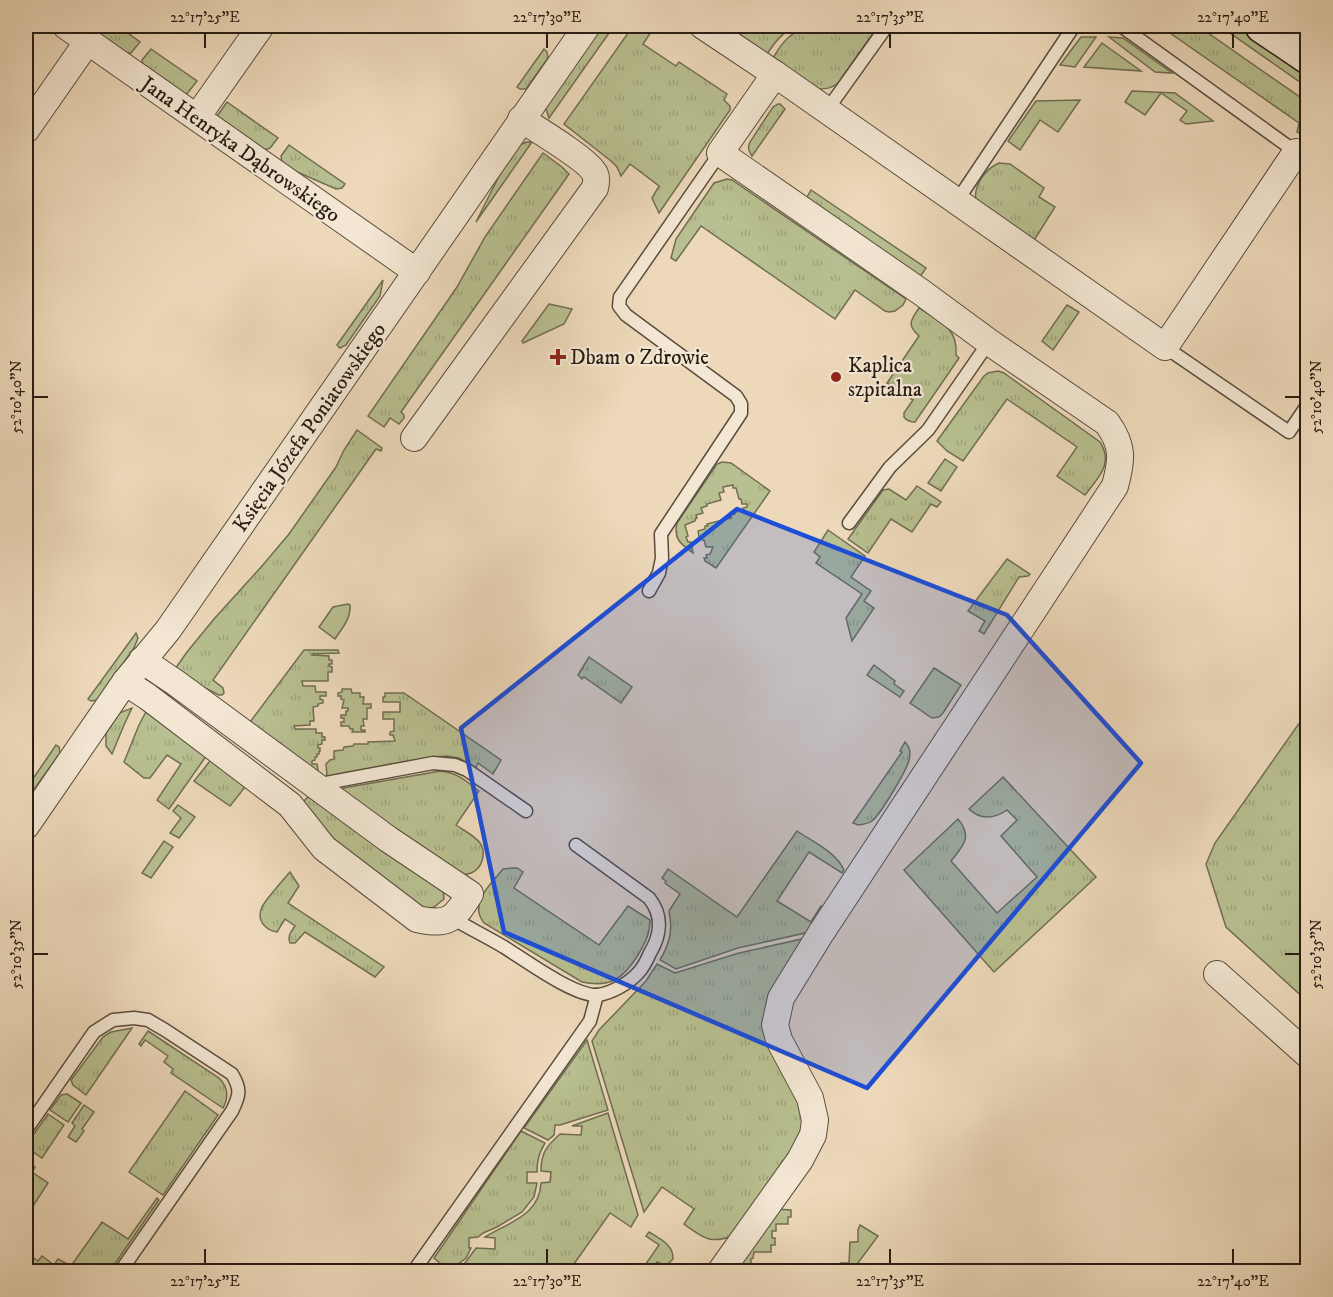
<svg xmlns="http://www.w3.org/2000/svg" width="1333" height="1297" font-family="'IM FELL DW Pica',serif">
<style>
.grass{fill:url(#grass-tufts);stroke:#706e52;stroke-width:1.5}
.garden{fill:#b8bf90;stroke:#706e52;stroke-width:1.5}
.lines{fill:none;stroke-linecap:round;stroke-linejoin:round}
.lane-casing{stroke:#594c3e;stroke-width:15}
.street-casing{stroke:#594c3e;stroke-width:28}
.secondary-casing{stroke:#281d14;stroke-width:36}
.lane{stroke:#f3e6d2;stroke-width:12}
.street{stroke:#f3e6d2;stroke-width:26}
.secondary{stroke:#f3e6d2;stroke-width:33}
.marked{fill:#1d4ed8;fill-opacity:0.2;stroke:#1d4ed8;stroke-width:4.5;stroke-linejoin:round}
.ticks{fill:none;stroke:#281d14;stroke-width:2}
.poi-dot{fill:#8f2418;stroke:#f3e6d2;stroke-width:2}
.labels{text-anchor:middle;stroke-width:4.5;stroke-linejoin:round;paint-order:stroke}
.street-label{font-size:21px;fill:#281d14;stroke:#f3e6d2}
.poi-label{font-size:21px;fill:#281d14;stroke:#f3e6d2;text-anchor:start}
.neatline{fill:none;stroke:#281d14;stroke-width:2}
.ticks-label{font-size:15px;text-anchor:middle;fill:#281d14}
</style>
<defs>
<pattern id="grass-tufts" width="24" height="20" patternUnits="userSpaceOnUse" patternTransform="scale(1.5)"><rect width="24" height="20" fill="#b8bf90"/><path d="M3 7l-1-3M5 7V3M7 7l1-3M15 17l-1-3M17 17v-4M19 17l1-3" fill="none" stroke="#9ea47b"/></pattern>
</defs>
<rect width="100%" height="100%" fill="#edd9ba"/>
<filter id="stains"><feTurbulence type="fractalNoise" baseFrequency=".00333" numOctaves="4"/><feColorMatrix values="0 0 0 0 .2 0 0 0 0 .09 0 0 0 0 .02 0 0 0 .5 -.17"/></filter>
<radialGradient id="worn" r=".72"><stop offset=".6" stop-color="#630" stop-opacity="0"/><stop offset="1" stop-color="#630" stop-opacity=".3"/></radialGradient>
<g class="grass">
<polygon points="88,26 118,26 140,42 131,53 127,53"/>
<polygon points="602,26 614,26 549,118 546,109 548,104"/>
<polygon points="633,26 655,26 643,44 676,66 679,62 727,94 724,100 730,106 730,110 659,213 652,198 659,186 630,164 621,176 617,167 611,161 564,124"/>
<path d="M731 26H794C782 33 775 42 767 54L731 28Z"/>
<path d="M809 26H878L838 83C832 88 827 89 819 89L773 58C783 41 790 33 809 26Z"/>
<polygon points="1160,26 1198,26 1307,102 1307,138 1297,132 1299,123"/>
<polygon points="1220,26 1241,26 1307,72 1307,87"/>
<polygon points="151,49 197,81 186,95 143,65 142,60"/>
<polygon points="544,49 547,52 548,58 526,89 520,89 517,87"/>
<polygon points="227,102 278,138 270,148 264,150 217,116"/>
<path d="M778 104H780L785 109 752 156C749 151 747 148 750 142L773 107Z"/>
<polygon points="526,142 532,142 476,222 502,170 516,147"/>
<polygon points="289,145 345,184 342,188 336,189 295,171 282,163 281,156"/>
<polygon points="543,153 562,167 569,174 401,412 404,415 404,418 399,424 390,418 384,427 368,416 457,287 485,237"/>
<path d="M999 163 1010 164 1044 188 1039 197 1055 207 1033 242 976 201C973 186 985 169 999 163Z"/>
<polygon points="727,179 732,180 906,299 903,305 895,311 889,312 885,311 855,290 835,319 701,226 676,261 671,258 676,239 714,183"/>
<polygon points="811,190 926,268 920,277 806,199"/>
<polygon points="383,280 380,296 346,345 340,348 337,345"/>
<polygon points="1067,305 1079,312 1053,350 1042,341"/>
<path d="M919 308C940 322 958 327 956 355L959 358 915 422C910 422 907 421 904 417V413L913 400 887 383 919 336C907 325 910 321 919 308Z"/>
<path d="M998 371 1004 373 1011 378 1100 442C1114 464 1098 478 1085 495L1057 476 1077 447 1007 399 963 461 947 451 937 441 984 376 988 373Z"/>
<polygon points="357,430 382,448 381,451 376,449 213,680 223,688 224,693 222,695 219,695 173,672 187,652 214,619 262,566 289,534 336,467 344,450"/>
<polygon points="945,459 957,467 941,491 928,483"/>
<path d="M722 462 731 463 770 491 716 568 705 561 704 558H707L706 555 710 554 713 547H706L704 540H702L701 537H699L698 531 705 529V526H708L707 524 731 518 730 515 735 514V512L744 510 743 508 747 507V504H742L741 499H739L736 488H733V485L723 487 724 492 719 493 721 500 707 504V506L701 508 703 513 696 515 697 518 695 519V521L685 525 688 536 686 537 688 542H691L693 553C681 544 673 539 677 523L717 464Z"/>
<polygon points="917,486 941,502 937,507 931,504 912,532 891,519 868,553 848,539 883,490 889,489 906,500"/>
<polygon points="828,530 865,556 851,577 871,591 864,601 874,608 852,641 846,618 862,594 816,563 820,557 814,552"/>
<polygon points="1007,559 1030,574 1028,576 1019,577 984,634 979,631 985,621 968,611"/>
<polygon points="136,633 138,638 134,648 97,700 91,701 88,699"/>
<polygon points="304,650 338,650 339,653 312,654 312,655 329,656 329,660 332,660 332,664 329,664 329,666 332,667 332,672 328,672 328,681 302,681 303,686 315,686 316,692 326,692 326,696 320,696 320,699 323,700 323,703 318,704 318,706 313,707 314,721 310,721 310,725 294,726 295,729 316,729 316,733 322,733 322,737 325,737 325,740 322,740 322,744 318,745 318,748 320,748 320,751 319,751 319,754 317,754 317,757 315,757 315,760 312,761 312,764 317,764 319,776 247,726"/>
<polygon points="589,657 632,687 621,703 584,677 582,679 578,675"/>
<polygon points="385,693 404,693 501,760 493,774 478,763 476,768 459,758 447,756 427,758 327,776 326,764 330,760 334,759 334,751 343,750 344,747 353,746 354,744 368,744 368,742 395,741 393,735 390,735 390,732 394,731 394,719 383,719 383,712 400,712 400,702 383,702 383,697 385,697"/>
<polygon points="132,708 124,725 112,754 106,746 106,734 108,730 119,713"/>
<polygon points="148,708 209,752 169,809 157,800 181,764 167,755 150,778 144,778 124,762 139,725"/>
<polygon points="1307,712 1307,1001 1226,927 1206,864 1215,843"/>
<path d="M905 742C910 747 911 753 909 760 907 770 880 815 872 821 868 824 863 824 858 825L853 823 902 752 900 751Z"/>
<polygon points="56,745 59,747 60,753 30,795 26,796 26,789"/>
<polygon points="214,756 249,782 230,806 194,781"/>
<path d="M440 771C458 773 465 780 479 791L456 825C463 830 475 836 480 843 486 851 483 864 476 870 472 874 467 874 462 875L338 789Z"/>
<path d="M1003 777 1096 877 994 972 904 870 958 819C973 837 963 846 951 861L997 913 1037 877 1001 836 1017 820 1007 810C994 819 980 820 969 809Z"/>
<polygon points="308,797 312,797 443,888 444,899 434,907 423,910 332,846 304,805 304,801"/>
<path d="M797 831C813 842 836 852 844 870L842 873 809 852 777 901 811 922 821 906 823 909 814 931 738 948 676 969 660 960C670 943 673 930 669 911L680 894 665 883 666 881 662 878 668 869 737 917Z"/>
<path d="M512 868H517L523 872 514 888 599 945 628 906 650 920C650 934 645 943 638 955 623 979 610 988 582 982L484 923C468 903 491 884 503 869Z"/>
<path d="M290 872 299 886 288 903 384 967 375 977 305 932 295 943H290C287 936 291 932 295 926L285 919 277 932C265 930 256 920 262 907 266 899 283 880 290 872Z"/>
<path d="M811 937 774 991 804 1113 802 1136 735 1235C711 1245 703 1238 684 1224L694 1209 662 1187 644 1212 592 1041 599 1030 646 981 657 964 675 973 739 953Z"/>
<polygon points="132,1028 86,1095 73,1085 71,1080 103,1037 111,1032"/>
<path d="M148 1031 219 1078C228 1087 229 1097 223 1108L171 1073 173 1069 164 1062 168 1056 145 1040 141 1046 139 1044Z"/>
<polygon points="587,1040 608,1110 560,1125 555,1125 554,1135 548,1140 524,1128"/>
<polygon points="185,1091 218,1115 163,1195 129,1172"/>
<polygon points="67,1094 81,1103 68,1122 50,1110 61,1095"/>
<polygon points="84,1105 94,1112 82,1129 84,1131 76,1142 68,1137 75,1126 72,1123"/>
<path d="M608 1113 638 1215 631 1227 610 1213 569 1271H456L462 1267 476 1248 495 1249V1238L485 1237C508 1223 540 1215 541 1183L550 1182 551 1172 541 1171C541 1152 547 1146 560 1134L581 1135 582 1126H572Z"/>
<polygon points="48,1114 64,1125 42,1158 26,1147 26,1145"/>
<path d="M521 1131 545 1143C539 1153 537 1160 537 1172H527V1183H537L534 1197 522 1212 497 1227 483 1233 478 1237 469 1238V1248H471L466 1258 449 1271 434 1258Z"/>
<polygon points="26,1161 35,1167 32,1172 48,1183 26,1217"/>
<polygon points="157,1198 159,1200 110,1271 35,1271 26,1265 31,1256 38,1261 42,1256 54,1265 58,1259 71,1266 102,1222 128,1239"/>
</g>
<g class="garden">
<polygon points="1081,37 1096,37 1075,67 1060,65"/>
<polygon points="1109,37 1123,38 1172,73 1155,72"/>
<polygon points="1102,43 1141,71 1084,67"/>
<polygon points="1132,91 1175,93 1213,121 1186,124 1180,120 1187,111 1161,93 1145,115 1125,102"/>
<polygon points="1080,100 1058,132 1040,120 1020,150 1008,141 1036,101"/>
<polygon points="549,304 572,309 564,324 523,343 522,341"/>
<path d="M348 604 350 605C351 619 342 628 335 639L319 627 333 607Z"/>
<polygon points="874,665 895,681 894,684 904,691 900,697 867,675"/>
<polygon points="934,668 961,685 943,713 939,717 932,718 910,703"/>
<polygon points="342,689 351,689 352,693 360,693 360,697 364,697 363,704 371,704 371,708 367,708 367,719 363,719 364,726 361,726 361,730 365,730 365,732 352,732 353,729 350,729 349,726 341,726 341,722 344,722 344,718 341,718 341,715 346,715 346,711 348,711 348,708 342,708 344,700 341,699 341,696 338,696 338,693 342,692"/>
<polygon points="178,805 195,817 179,838 170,833 181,818 173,811"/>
<polygon points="164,841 173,847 151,878 142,873"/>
<polygon points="775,1209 791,1210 791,1217 788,1217 788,1224 776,1224 776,1231 772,1231 772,1238 775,1238 775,1245 771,1245 771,1252 754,1252 753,1258 751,1259 751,1266 747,1267 746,1270 743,1270 742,1271 732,1272"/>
<polygon points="860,1225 878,1236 852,1271 837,1271 838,1266 841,1266 841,1263 849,1263 850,1242 858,1242 858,1230"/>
<path d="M649 1232C660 1239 674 1245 673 1259L666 1266 657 1262 650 1271H641L659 1245 646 1236Z"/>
</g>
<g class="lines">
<g class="lane-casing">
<g id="lane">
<polyline points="1121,26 1296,152"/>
<polyline points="827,110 887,26"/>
<polyline points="957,201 1074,26"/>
<polyline points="1165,347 1289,432 1308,404"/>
<polyline points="849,523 890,467 928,430 989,342"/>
<polyline points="649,591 659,573 662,558 661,534 741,413 741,404 736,396 626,315 619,306 620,297 720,153"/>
<polyline points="315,785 433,763 455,765 467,770 526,811"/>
<path d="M452 918C469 928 487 937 504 947 525 960 575 997 598 995 612 993 629 983 638 973 643 968 647 960 650 953 661 935 663 915 649 898L576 845"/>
<path d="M26 1130 94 1032 113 1020 134 1018 148 1020 165 1030 232 1074C241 1089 240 1095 232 1111L120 1272"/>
<polyline points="413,1272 590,1021 597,995"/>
</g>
</g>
<g class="street-casing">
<g id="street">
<polyline points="66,26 417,272"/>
<path d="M703 26 775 74 720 153 921 292 989 342 1107 423C1124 446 1122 460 1115 486L821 933 781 998 775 1025 779 1040 810 1098 815 1120 813 1135 800 1160 720 1272"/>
<polyline points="775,74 1165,347 1296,152 1308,158"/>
<polyline points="197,117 261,26"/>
<polyline points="26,130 88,41"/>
<path d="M414 438 595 188C596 184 597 178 595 174 590 161 535 128 521 119"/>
<path d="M125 682 148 697 290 805 324 848 417 919C449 926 454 919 470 894L388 839 176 683 142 660"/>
<polyline points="26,826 125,682 168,630 587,26"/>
<polyline points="1217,974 1308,1055"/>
</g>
</g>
<g class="secondary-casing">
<polyline id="secondary" points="1262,26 1308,57"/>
</g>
<use href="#lane" class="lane"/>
<use href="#street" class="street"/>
<use href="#secondary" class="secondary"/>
</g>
<path class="marked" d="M737 509 1007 615 1141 763 867 1088 504 932 461 728Z"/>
<path class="ticks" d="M205 33V48M547 33V48M890 33V48M1233 33V48M33 397H48M1285 397H1300M33 954H48M1285 954H1300M205 1249V1264M547 1249V1264M890 1249V1264M1233 1249V1264"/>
<g class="poi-dot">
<path d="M555 348h6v6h6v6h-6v6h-6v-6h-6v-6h6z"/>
<circle cx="836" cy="377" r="6"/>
</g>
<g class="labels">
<g class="street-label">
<text transform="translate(241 149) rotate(35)" y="7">Jana Henryka Dąbrowskiego</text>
<text transform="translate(309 427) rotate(-55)" y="7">Księcia Józefa Poniatowskiego</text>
</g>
<g class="poi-label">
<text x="570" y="364">Dbam o Zdrowie</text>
<text x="848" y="372">Kaplica<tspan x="848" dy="24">szpitalna</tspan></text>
</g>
</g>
<rect width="1333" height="1297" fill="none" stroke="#edd9ba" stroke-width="66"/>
<rect x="33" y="33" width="1267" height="1231" class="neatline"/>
<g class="ticks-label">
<text x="205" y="22">22°17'25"E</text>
<text x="547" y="22">22°17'30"E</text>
<text x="890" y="22">22°17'35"E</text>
<text x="1233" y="22">22°17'40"E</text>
<text transform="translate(16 397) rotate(-90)" y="5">52°10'40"N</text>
<text transform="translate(1316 397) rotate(-90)" y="5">52°10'40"N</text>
<text transform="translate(16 954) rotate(-90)" y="5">52°10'35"N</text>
<text transform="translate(1316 954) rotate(-90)" y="5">52°10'35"N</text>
<text x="205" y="1286">22°17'25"E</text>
<text x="547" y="1286">22°17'30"E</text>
<text x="890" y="1286">22°17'35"E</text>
<text x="1233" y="1286">22°17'40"E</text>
</g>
<rect width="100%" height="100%" filter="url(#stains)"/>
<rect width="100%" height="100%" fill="url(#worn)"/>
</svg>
